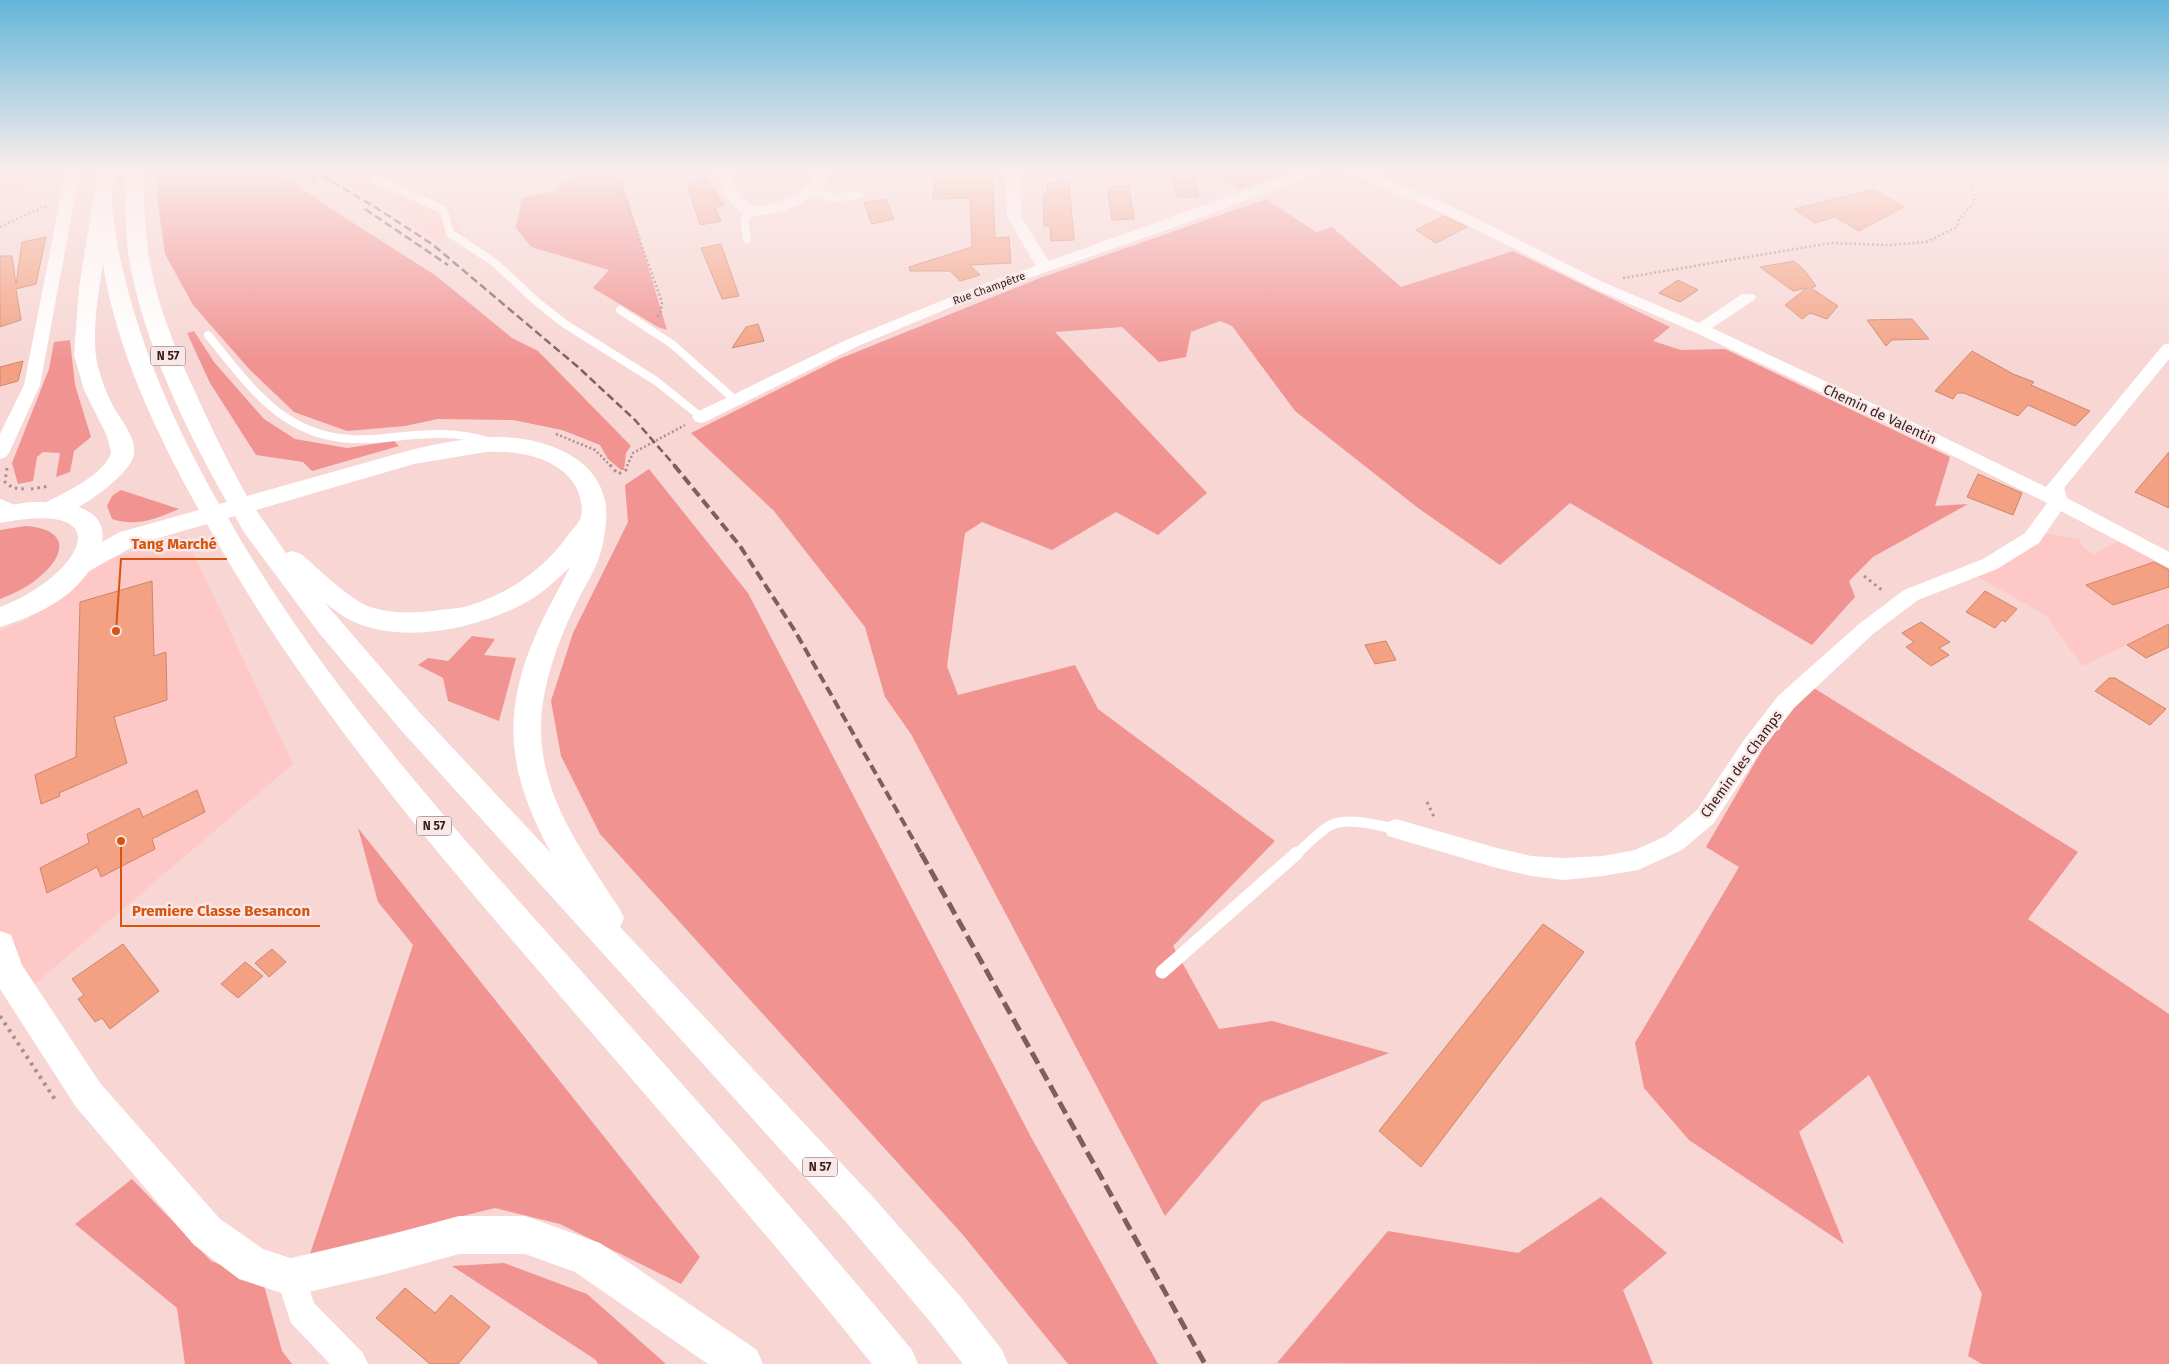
<svg xmlns="http://www.w3.org/2000/svg" width="2169" height="1364" font-family="'Fira Sans',sans-serif">
<style>
.built{fill:#fdc8c5}
.green{fill:#f09391}
.building{fill:#f3a182;stroke:#ca876d}
.lines{fill:none;stroke-linecap:round;stroke-linejoin:round}
.path-far2{stroke:#ad8e8d;stroke-width:2.5;stroke-dasharray:2 2.5;stroke-linecap:butt}
.path-far1{stroke:#ad8e8d;stroke-width:3;stroke-dasharray:2.5 4;stroke-linecap:butt}
.path{stroke:#ad8e8d;stroke-width:4;stroke-dasharray:3 5;stroke-linecap:butt}
.lane-far2{stroke:#fff;stroke-width:8}
.lane-far1{stroke:#fff;stroke-width:10}
.lane{stroke:#fff;stroke-width:13}
.street{fill:#fff;fill-rule:evenodd}
.secondary{fill:#fff;fill-rule:evenodd}
.highway{fill:#fff;fill-rule:evenodd}
.rail-far2{stroke:#7d5f5e;stroke-width:2.5;stroke-dasharray:8 4;stroke-linecap:butt}
.rail-far1{stroke:#7d5f5e;stroke-width:4;stroke-dasharray:10 5;stroke-linecap:butt}
.rail{stroke:#7d5f5e;stroke-width:5;stroke-dasharray:13 6;stroke-linecap:butt}
.labels{text-anchor:middle;stroke-width:5;stroke-linejoin:round;paint-order:stroke}
.far-street-label{font-size:11px;fill:#3a1d1d;stroke:#f8e8e7}
.shield{fill:#f8e8e7;stroke:#735a5a;stroke-width:1}
.shield-label{font-size:12px;font-weight:bold;fill:#3a1d1d}
.street-label{font-size:14px;fill:#3a1d1d;stroke:#f8e8e7}
.leader{fill:none;stroke:#d7530e;stroke-width:2}
.callout-dot{fill:#d7530e;stroke:#f8e8e7;stroke-width:2}
.callout-label{font-size:15px;text-anchor:middle;font-weight:bold;fill:#d7530e;stroke:#f8e8e7;stroke-width:5;stroke-linejoin:round;paint-order:stroke}
</style>
<rect width="100%" height="100%" fill="#f7d6d4"/>
<g class="built">
<polygon points="0,171 0,170 62,171 57,181 0,195"/>
<polygon points="350,171 393,171 454,210 462,234 450,233 440,244 338,178"/>
<polygon points="2036,532 2079,539 2084,548 2094,554 2118,541 2169,568 2169,625 2082,666 2047,616 1973,574 1996,566 2025,552"/>
<polygon points="185,536 293,764 23,994 0,946 0,630 24,621 68,591 105,560"/>
</g>
<g class="green">
<polygon points="579,170 616,171 626,192 667,330 658,327 593,288 609,270 531,247 516,228 522,198 556,190"/>
<polygon points="158,171 262,171 293,181 328,207 435,275 512,338 538,351 631,446 626,453 624,470 621,470 608,459 600,445 562,430 513,420 438,419 405,426 347,431 294,412 250,370 193,305 165,254 157,197"/>
<path d="M1038 171H1128C1091 181 1075 179 1038 171Z"/>
<polygon points="1209,171 1293,171 1241,189"/>
<polygon points="1266,199 1316,232 1332,227 1401,287 1513,251 1670,327 1653,341 1681,350 1725,349 1950,457 1935,506 1968,504 1873,557 1849,581 1855,597 1812,645 1570,503 1500,565 1418,508 1295,411 1232,326 1220,321 1191,332 1186,357 1159,362 1122,327 1055,332 1207,493 1158,535 1116,512 1052,550 982,522 965,533 947,666 958,695 1075,665 1098,709 1275,841 1173,946 1219,1029 1272,1021 1389,1053 1262,1102 1165,1216 911,734 885,697 865,627 774,511 691,433 839,359 1040,278"/>
<polygon points="194,331 214,362 264,419 295,439 347,448 394,441 399,446 312,471 303,462 256,455 210,383 187,333"/>
<polygon points="70,340 75,385 91,437 74,451 70,472 56,477 60,453 43,452 37,457 33,481 18,484 12,463 49,369 54,342"/>
<polygon points="649,469 748,593 1031,1137 1158,1364 1068,1364 963,1235 600,834 561,756 551,701 573,633 628,522 625,485"/>
<path d="M121 490 179 509C157 519 135 527 112 519L107 506 112 496Z"/>
<path d="M26 526C69 529 68 555 37 579 26 588 13 594 0 599V530Z"/>
<polygon points="472,636 495,639 484,655 516,658 499,721 448,701 443,678 418,665 428,658 448,661"/>
<polygon points="1809,685 2078,852 2028,919 2169,1014 2169,1364 1982,1364 1968,1356 1982,1294 1869,1075 1799,1132 1844,1244 1689,1140 1644,1088 1635,1043 1739,867 1706,847 1765,745"/>
<polygon points="358,828 700,1257 681,1284 560,1224 495,1208 310,1254 413,945 378,902"/>
<polygon points="132,1179 211,1261 263,1282 282,1351 292,1364 185,1364 177,1308 75,1224"/>
<polygon points="1601,1197 1667,1253 1623,1290 1653,1364 1277,1363 1388,1231 1518,1253"/>
<polygon points="504,1263 587,1294 666,1364 598,1364 596,1360 452,1266"/>
</g>
<g class="building">
<polygon points="935,170 992,170 995,238 1009,237 1011,263 970,265 980,275 960,281 950,271 910,271 909,267 972,247 970,198 933,199"/>
<polygon points="1171,170 1193,170 1199,197 1177,197"/>
<polygon points="707,179 724,205 715,207 721,221 700,225 687,184"/>
<polygon points="1069,182 1074,240 1051,241 1050,226 1044,226 1043,194 1048,194 1047,183"/>
<polygon points="1129,186 1134,219 1112,220 1108,193 1109,193 1109,187"/>
<polygon points="1874,189 1904,207 1859,231 1835,217 1815,223 1794,209"/>
<polygon points="886,199 894,219 872,224 864,203"/>
<polygon points="1444,216 1467,227 1436,243 1416,230"/>
<polygon points="46,237 36,284 16,289 21,320 0,327 0,256 12,256 16,284 22,242"/>
<polygon points="721,244 739,296 722,299 701,248"/>
<polygon points="1794,261 1805,271 1816,286 1811,288 1838,306 1827,319 1810,313 1802,319 1785,305 1807,288 1793,291 1760,267"/>
<polygon points="1678,280 1698,290 1680,302 1659,293"/>
<polygon points="1912,319 1929,339 1892,340 1886,346 1867,320"/>
<polygon points="758,324 764,341 732,348 746,327"/>
<polygon points="1972,351 2013,374 2034,382 2031,385 2090,411 2075,426 2028,405 2018,416 1964,393 1957,393 1953,399 1935,391"/>
<polygon points="23,361 18,381 0,386 0,367"/>
<polygon points="2169,452 2169,508 2135,492"/>
<polygon points="1978,474 2022,493 2013,515 1967,497"/>
<polygon points="2154,562 2169,570 2169,587 2113,605 2086,585"/>
<polygon points="152,581 154,656 166,652 167,700 114,717 127,763 59,793 60,796 41,804 35,775 76,757 80,602"/>
<polygon points="1985,591 2017,609 2005,622 2002,620 1995,628 1966,612"/>
<polygon points="1921,622 1950,642 1939,648 1949,655 1931,666 1906,647 1914,642 1902,633"/>
<polygon points="2169,624 2169,647 2146,658 2127,645"/>
<polygon points="1386,641 1396,660 1375,664 1365,645"/>
<polygon points="2109,678 2115,678 2166,709 2150,725 2095,691"/>
<polygon points="197,790 205,812 152,839 155,849 101,877 97,867 47,893 40,868 89,843 87,834 139,808 143,817"/>
<polygon points="1543,924 1584,952 1421,1167 1379,1131"/>
<polygon points="123,944 159,991 110,1029 102,1018 95,1022 78,999 84,995 72,979"/>
<polygon points="272,949 286,962 269,977 255,963"/>
<polygon points="245,962 263,976 238,998 221,984"/>
<polygon points="405,1288 435,1313 451,1295 490,1327 458,1364 430,1364 376,1318"/>
</g>
<g class="lines">
<g class="path-far2">
<polyline points="624,170 621,188 662,302 661,311 657,317"/>
<polyline points="1081,170 1094,173 1108,170"/>
<polyline points="1236,170 1244,179"/>
<polyline points="0,227 45,206 47,208"/>
<polyline points="1623,278 1831,243 1889,245 1926,242 1957,227 1959,220 1975,201 1973,189 1957,170"/>
<polyline points="556,434 595,450 611,466"/>
<polyline points="627,466 633,453 685,425"/>
</g>
<g class="path-far1">
<polyline points="610,465 618,474 626,470 628,465"/>
<polyline points="7,468 5,482 13,488 25,489"/>
<polyline points="31,489 50,486"/>
<polyline points="1864,576 1883,591"/>
<polyline points="1427,802 1434,817"/>
</g>
<polyline class="path" points="0,1016 56,1101"/>
<g class="lane-far2">
<polyline points="375,179 444,210 450,233 495,263 537,302 565,324 656,381 701,417"/>
<polyline points="747,239 744,220 751,210"/>
<polyline points="620,310 672,344 735,400"/>
<path d="M208 335C260 400 293 448 385 438 424 434 453 430 491 442"/>
</g>
<path class="lane-far1" d="M1296 855C1305 846 1315 836 1326 828 1344 815 1376 825 1396 829"/>
<polyline class="lane" points="1162,972 1297,853"/>
<g class="street">
<polygon points="66,170 80,170 40,385 9,453 6,457 0,459 0,434 24,385"/>
<path d="M715 170H729L742 198 753 206C774 207 796 197 811 183L814 170H828L826 182 821 189 834 194 858 191 865 195 858 199 833 202 813 196C795 208 756 226 736 208 725 199 721 183 715 170Z"/>
<polygon points="1008,170 1022,170 1020,175 1021,217 1049,261 1301,170 1322,170 1320,173 1161,232 980,295 858,346 707,421 701,423 695,421 692,417 695,413 846,340 970,289 1036,266 1007,217 1006,175"/>
<polygon points="1347,170 1367,170 1457,209 1603,282 1699,323 1742,294 1754,294 1756,297 1754,300 1712,328 1925,428 2046,487 2163,345 2169,343 2169,359 2064,488 2067,498 2169,552 2169,568 2061,511 2039,543 1997,569 1918,600 1873,634 1794,708 1760,752 1713,824 1682,850 1638,870 1603,876 1564,880 1531,876 1497,868 1388,836 1384,829 1388,822 1396,819 1497,848 1531,856 1564,858 1603,856 1635,850 1666,836 1697,810 1744,740 1778,696 1859,624 1904,590 1983,559 2025,533 2047,503 1913,436 1694,332 1593,288 1447,215 1349,173"/>
<polygon points="0,499 20,507 22,512 20,517 13,518 0,513"/>
<polygon points="291,1262 302,1266 314,1303 363,1353 368,1364 330,1364 291,1323 276,1277 280,1266"/>
</g>
<g class="secondary">
<path d="M29 502C48 502 69 502 86 510 123 529 90 576 69 593 49 609 25 619 0 627V607C78 578 127 498 0 523V507Z"/>
<polygon points="0,931 11,935 22,965 100,1083 220,1219 263,1249 305,1263 310,1277 305,1291 291,1296 239,1279 194,1245 76,1107 0,989"/>
</g>
<g class="highway">
<path d="M98 170H116C115 181 111 194 112 205 123 310 167 412 219 504L227 502C184 427 137 329 127 243 125 219 126 194 125 170H143C144 194 144 219 147 243 153 296 174 346 196 394 212 429 228 463 247 496 287 485 328 473 368 462 409 450 452 438 495 437 536 436 596 453 605 501 608 515 605 536 601 551 597 568 586 584 578 600 558 641 541 685 541 731 542 799 584 854 619 908L624 918 620 927 872 1196 960 1296 1002 1350 1008 1364H963L932 1324 846 1222 400 729 319 633 243 531 235 516 228 518C317 675 439 812 559 946 678 1080 798 1212 912 1350L918 1364H872C754 1217 628 1076 506 933 396 804 289 673 207 524L138 544 89 571 80 574 71 571 67 565 71 559 120 532 199 510C157 435 116 349 103 264 98 294 90 342 99 370 102 381 106 392 111 402 118 417 137 437 134 454 131 475 76 513 56 517 53 517 49 516 45 515L42 509 45 503C65 492 104 475 111 453L107 436 84 390 74 355 79 288ZM486 452C518 450 563 457 578 491 581 499 583 509 581 517 579 523 570 532 566 538 542 571 503 597 464 607 454 609 443 609 434 611 412 613 391 614 370 607 349 599 319 569 301 554L292 551 286 553 256 510 414 464ZM570 567C559 589 547 609 537 632 500 715 508 774 551 853L420 713 325 603C334 609 344 618 354 622 405 644 474 629 521 605 540 596 555 581 570 567Z"/>
<polygon points="459,1216 525,1216 600,1243 757,1350 763,1364 708,1364 575,1272 525,1254 459,1254 386,1274 291,1296 277,1291 272,1277 277,1263 291,1258 386,1236"/>
</g>
<g class="rail-far2">
<polyline points="299,170 318,181"/>
<polyline points="312,170 375,207 432,244 578,367 635,420 675,466"/>
<polyline points="365,209 448,265"/>
</g>
<polyline class="rail-far1" points="674,465 740,546 795,631 922,855"/>
<polyline class="rail" points="921,853 1205,1364"/>
</g>
<linearGradient id="sky" x2="0" y2="1"><stop stop-color="#63b6d9"/><stop offset="0.47" stop-color="#fbedec"/><stop offset="1" stop-color="#fbedec" stop-opacity="0"/></linearGradient>
<rect width="2169" height="361" fill="url(#sky)"/>
<g class="labels">
<g class="far-street-label">
<text transform="translate(989 288) rotate(-20)" y="4">Rue Champêtre</text>
</g>
<g class="shield">
<rect x="150.5" y="346.5" width="35" height="19" rx="4"/>
<rect x="416.5" y="816.5" width="35" height="19" rx="4"/>
<rect x="802.5" y="1157.5" width="35" height="19" rx="4"/>
</g>
<g class="shield-label">
<text x="168" y="360">N 57</text>
<text x="434" y="830">N 57</text>
<text x="820" y="1171">N 57</text>
</g>
<g class="street-label">
<text transform="translate(1880 414) rotate(25)" y="5">Chemin de Valentin</text>
<text transform="translate(1741 764) rotate(-54)" y="5">Chemin des Champs</text>
</g>
</g>
<path class="leader" d="M116 631L121 559H227M121 841L121 926H320"/>
<g class="callout-dot">
<circle cx="116" cy="631" r="5"/>
<circle cx="121" cy="841" r="5"/>
</g>
<g class="callout-label">
<text x="174" y="549">Tang Marché</text>
<text x="221" y="916">Premiere Classe Besancon</text>
</g>
</svg>
